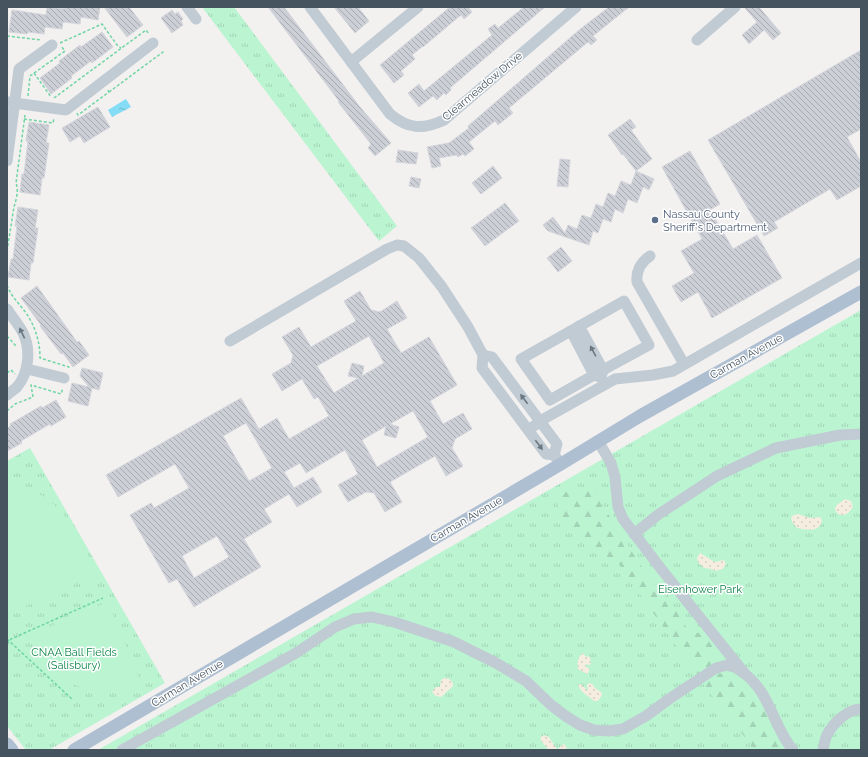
<svg xmlns="http://www.w3.org/2000/svg" width="868" height="757" font-family="Raleway,sans-serif">
<style>
.grass{fill:url(#grass-tufts)}
.forest{fill:url(#forest-firs)}
.sand{fill:url(#sand-dots)}
.pitch{fill:#bbf4d1}
.water{fill:url(#water-ripples)}
.building{fill:url(#building-back-hatch);stroke:#d4d6dc;fill-rule:evenodd}
.lines{fill:none;stroke-linecap:round;stroke-linejoin:round}
.path{stroke:#6fd6a3;stroke-width:1.5;stroke-dasharray:3 2;stroke-linecap:butt}
.minor{stroke:#c0cbd3;stroke-width:11}
.major{stroke:#adbfd1;stroke-width:13}
.oneway{fill:#6b7882}
.service-dot{fill:#5c6f8a;stroke:#fff;stroke-width:1.5}
.labels{text-anchor:middle;stroke-width:3;stroke-linejoin:round;paint-order:stroke}
.street-label{font-size:11px;fill:#465460;stroke:#fff}
.service-label{font-size:11px;fill:#4e5e75;stroke:#fff;text-anchor:start}
.park-label{font-size:11px;fill:#0e8449;stroke:#fff}
</style>
<defs>
<pattern id="grass-tufts" width="24" height="20" patternUnits="userSpaceOnUse"><rect width="24" height="20" fill="#bbf4d1"/><path d="M3 7l-1-3M5 7V3M7 7l1-3M15 17l-1-3M17 17v-4M19 17l1-3" fill="none" stroke="#a2d3b6"/></pattern>
<pattern id="forest-firs" width="22" height="20" patternUnits="userSpaceOnUse"><rect width="22" height="20" fill="#bbf4d1"/><path d="M5 1l3.5 6h-7zM16 11l3.5 6h-7z" fill="#a2d3b6"/></pattern>
<pattern id="sand-dots" width="8" height="8" patternUnits="userSpaceOnUse"><rect width="8" height="8" fill="#f5eee0"/><path d="M2 2h.1M6 6h.1" fill="none" stroke="#d3cec3" stroke-width="1.8" stroke-linecap="round"/></pattern>
<pattern id="water-ripples" width="26" height="14" patternUnits="userSpaceOnUse"><rect width="26" height="14" fill="#84ddf5"/><path d="M2 4q2-2 4 0t4 0M15 11q2-2 4 0t4 0" fill="none" stroke="#6eb6ca"/></pattern>
<pattern id="building-back-hatch" width="6" height="6" patternUnits="userSpaceOnUse"><rect width="6" height="6" fill="#cccfd6"/><path d="M-1 5l2 2M0 0l6 6M5-1l2 2" fill="none" stroke="#a7abb1"/></pattern>
</defs>
<rect width="100%" height="100%" fill="#f3f0f0"/>
<g class="grass">
<polygon points="202,7 234,7 397,226 379,241"/>
<polygon points="861,310 861,750 98,750"/>
<polygon points="30,448 165,683 49,750 26,750 7,726 7,461"/>
</g>
<polygon class="forest" points="572,488 593,490 641,566 673,606 688,630 702,634 718,652 712,668 717,673 740,675 756,691 793,750 755,750 707,689 618,563 598,552 565,528 556,499"/>
<g class="sand">
<path d="M845 499 851 501 853 507C849 513 847 515 840 515L836 512 835 508 837 505Z"/>
<path d="M798 514 810 518 820 517 822 520C820 533 807 530 797 528L792 522 791 517 794 515Z"/>
<path d="M700 553C705 556 709 559 715 562L724 560 726 564 723 569 715 571 711 569 704 568 698 562 697 558Z"/>
<path d="M583 653 585 656 590 657 591 664 589 665 585 664 586 666 590 670 587 674 578 669C577 663 578 656 583 653Z"/>
<path d="M444 678C450 678 453 681 453 686L441 697 436 696 432 692 436 687H440L441 680Z"/>
<path d="M589 683 592 684 595 688 602 693V695L598 701H594C589 696 581 693 578 685L581 684 588 691 587 685Z"/>
<polygon points="544,735 549,737 556,748 558,749 563,744 566,746 567,750 549,750 542,742 540,738"/>
</g>
<g class="pitch">
<path d="M7 484C62 491 75 532 98 574L7 614Z"/>
<path d="M103 604 110 607 141 683C127 688 114 691 99 691 93 691 87 688 81 687 53 678 40 661 28 636Z"/>
</g>
<polygon class="water" points="126,99 131,107 112,117 108,110"/>
<g class="building">
<polygon points="47,7 64,9 64,7 100,7 98,20 81,17 80,24 63,22 62,29 45,27 44,34 28,32 27,34 9,32 12,10 46,15"/>
<polygon points="104,7 129,7 143,25 127,37"/>
<polygon points="268,7 284,7 360,107 391,143 375,156 368,148 371,144 338,102 339,101"/>
<polygon points="334,7 358,7 369,21 355,33"/>
<polygon points="450,7 468,7 472,12 464,19 461,15 423,47 423,46 412,55 415,59 401,71 404,75 394,83 380,65"/>
<polygon points="524,7 545,7 450,88 451,90 446,95 444,93 437,100 433,96 419,107 408,93 419,84 424,91 492,35 488,29 495,24 498,28"/>
<polygon points="609,7 629,7 593,36 597,40 591,45 588,42 509,108 513,113 498,125 495,121 469,142 474,149 465,156 463,154 458,157 456,155 439,158 441,166 432,168 427,147 449,143 469,128 468,126 579,30"/>
<polygon points="744,7 759,7 781,33 773,40 764,30 749,44 742,35 757,22"/>
<polygon points="172,10 175,14 178,12 183,19 181,21 183,25 172,33 161,18"/>
<polygon points="102,32 113,47 92,63 91,61 71,76 72,78 51,94 40,78 60,63 59,61 80,45 81,47"/>
<polygon points="861,50 861,129 847,137 861,162 861,186 837,200 830,189 774,222 778,228 764,236 708,140"/>
<polygon points="98,107 110,127 84,143 80,136 70,142 62,128"/>
<polygon points="630,119 636,127 631,130 652,159 636,171 623,154 622,155 608,135"/>
<polygon points="29,122 49,125 46,143 49,143 44,178 42,178 40,195 20,192 22,174 24,174 28,141 26,141"/>
<polygon points="398,150 418,153 416,164 396,162"/>
<polygon points="690,151 720,204 710,210 733,249 757,235 782,278 712,318 698,292 681,302 672,286 694,273 681,251 702,239 662,167"/>
<polygon points="560,159 570,160 568,187 557,186"/>
<polygon points="493,166 502,178 481,194 472,183"/>
<polygon points="636,171 654,179 649,190 643,187 637,203 628,199 623,213 615,209 611,222 603,219 598,233 593,231 589,245 548,231 543,225 553,217 565,233 568,225 577,229 582,215 591,218 596,204 603,207 608,193 615,196 621,181 631,185"/>
<polygon points="411,177 421,179 419,188 409,186"/>
<polygon points="505,203 519,221 485,246 471,228"/>
<polygon points="18,207 38,210 35,228 38,228 33,263 31,263 29,280 8,277 11,259 13,259 17,226 15,226"/>
<polygon points="561,247 572,261 558,272 547,258"/>
<polygon points="37,286 77,342 79,341 89,355 73,367 63,353 61,354 40,326 41,325 21,298"/>
<path d="M360 291 371 310 380 312 397 301 407 318 387 329 401 353 429 337 446 366 457 385 430 401 443 424 463 413 472 429 455 439 452 448 463 466 446 476 435 456 409 471 390 482 402 502 385 512 374 493 366 492 348 502 338 485 358 474 345 450 306 473 300 463 284 472 294 488 313 477 322 492 297 507 289 494 264 509 272 522 244 539 261 567 194 607 177 579 169 583 130 515 151 503 154 508 189 488 175 464 118 497 106 475 241 398 259 429 277 418 289 439 329 416 318 397 314 399 302 379 282 391 272 374 291 363 293 355 282 337 299 327 311 347 335 333 356 321 344 301ZM369 336 384 363 362 376 364 366 352 363 348 376 358 378 334 393 317 366ZM413 411 428 437 377 467 362 440 386 426 384 435 396 438 399 427 390 424ZM246 423 272 468 249 481 223 436ZM217 536 229 557 194 578 182 556Z"/>
<polygon points="82,368 103,373 99,390 92,388 88,406 68,401 72,383 89,387 80,376"/>
<polygon points="56,400 66,417 51,426 50,424 21,441 22,443 7,451 7,428 11,426 10,424 41,406 42,408"/>
</g>
<g class="lines">
<g class="path">
<polyline points="7,36 41,40"/>
<polyline points="60,43 102,24 117,45 121,48"/>
<polyline points="34,73 51,97"/>
<polyline points="109,92 163,52 161,50"/>
<polyline points="28,96 30,76 65,51 61,46"/>
<polyline points="54,98 146,30 149,34"/>
<polyline points="77,113 78,115 109,92 107,89"/>
<polyline points="24,119 53,123 54,118"/>
<path d="M7 251 14 207C16 200 19 191 16 183L25 115"/>
<path d="M7 285C11 297 21 305 28 316 36 329 40 343 40 358L69 367 68 369"/>
<polyline points="7,336 16,346"/>
<polyline points="7,373 11,370 15,374"/>
<polyline points="7,411 15,404 33,397 31,385 61,394 63,388"/>
<polyline points="7,639 73,700"/>
<polyline points="7,644 11,639 103,598"/>
</g>
<g class="minor">
<polyline points="187,7 196,19"/>
<path d="M310 7 390 114C408 129 423 130 444 120L576 7"/>
<polyline points="697,40 735,7"/>
<polyline points="351,62 418,7"/>
<polyline points="7,102 66,110 153,43"/>
<polyline points="7,161 19,69 52,45"/>
<path d="M650 256C641 262 636 271 637 282L684 364"/>
<path d="M7 309C12 317 19 325 23 333 31 349 29 373 17 387 14 390 10 392 7 395"/>
<polyline points="579,326 603,370 601,377"/>
<polyline points="571,331 594,375 600,377"/>
<polyline points="230,341 387,249 397,245 404,246 419,258 442,287 468,327 483,355 482,368 546,454 554,455 561,464"/>
<polyline points="483,355 492,357 557,444 554,455"/>
<polyline points="27,369 64,378"/>
<polyline points="594,375 550,400 521,359 624,301 649,345 603,370"/>
<polyline points="529,430 540,421 615,379 653,375 673,371 861,263"/>
<path d="M598 441 611 463 615 477 618 507 623 519 662 570 745 674C771 694 773 727 793 750"/>
<polyline points="634,534 659,514 717,476 776,448 840,435 861,434"/>
<polyline points="122,750 296,653 335,627 354,619 372,617 394,622 454,642 496,663 526,681 551,705 567,717 580,725 594,730 608,731 623,729 646,716 672,697 716,668 727,665 737,668 745,674"/>
<path d="M823 750C824 745 825 739 827 735 833 723 848 709 861 709"/>
</g>
<g class="major">
<polyline points="7,744 12,750"/>
<polyline points="74,750 561,464 640,416 861,292"/>
</g>
</g>
<defs><path id="oneway-solid" d="M-6-.8H1V-3.2L6.5 0L1 3.2V.8H-6Z"/></defs>
<g class="oneway">
<use href="#oneway-solid" transform="translate(22 333) rotate(-116)"/>
<use href="#oneway-solid" transform="translate(593 351) rotate(-118)"/>
<use href="#oneway-solid" transform="translate(524 399) rotate(-127)"/>
<use href="#oneway-solid" transform="translate(539 445) rotate(53)"/>
</g>
<circle class="service-dot" cx="655" cy="220" r="4"/>
<g class="labels">
<g class="street-label">
<text transform="translate(482 86) rotate(-40)" y="4">Clearmeadow Drive</text>
<text transform="translate(746 356) rotate(-29)" y="4">Carman Avenue</text>
<text transform="translate(466 519) rotate(-30)" y="4">Carman Avenue</text>
<text transform="translate(187 683) rotate(-31)" y="4">Carman Avenue</text>
</g>
<g class="service-label">
<text x="663" y="218">Nassau County<tspan x="663" dy="13">Sheriff's Department</tspan></text>
</g>
<g class="park-label">
<text x="700" y="593">Eisenhower Park</text>
<text x="74" y="656">CNAA Ball Fields<tspan x="74" dy="13">(Salisbury)</tspan></text>
</g>
</g>
<rect width="868" height="757" fill="none" stroke="#465460" stroke-width="16"/>
</svg>
